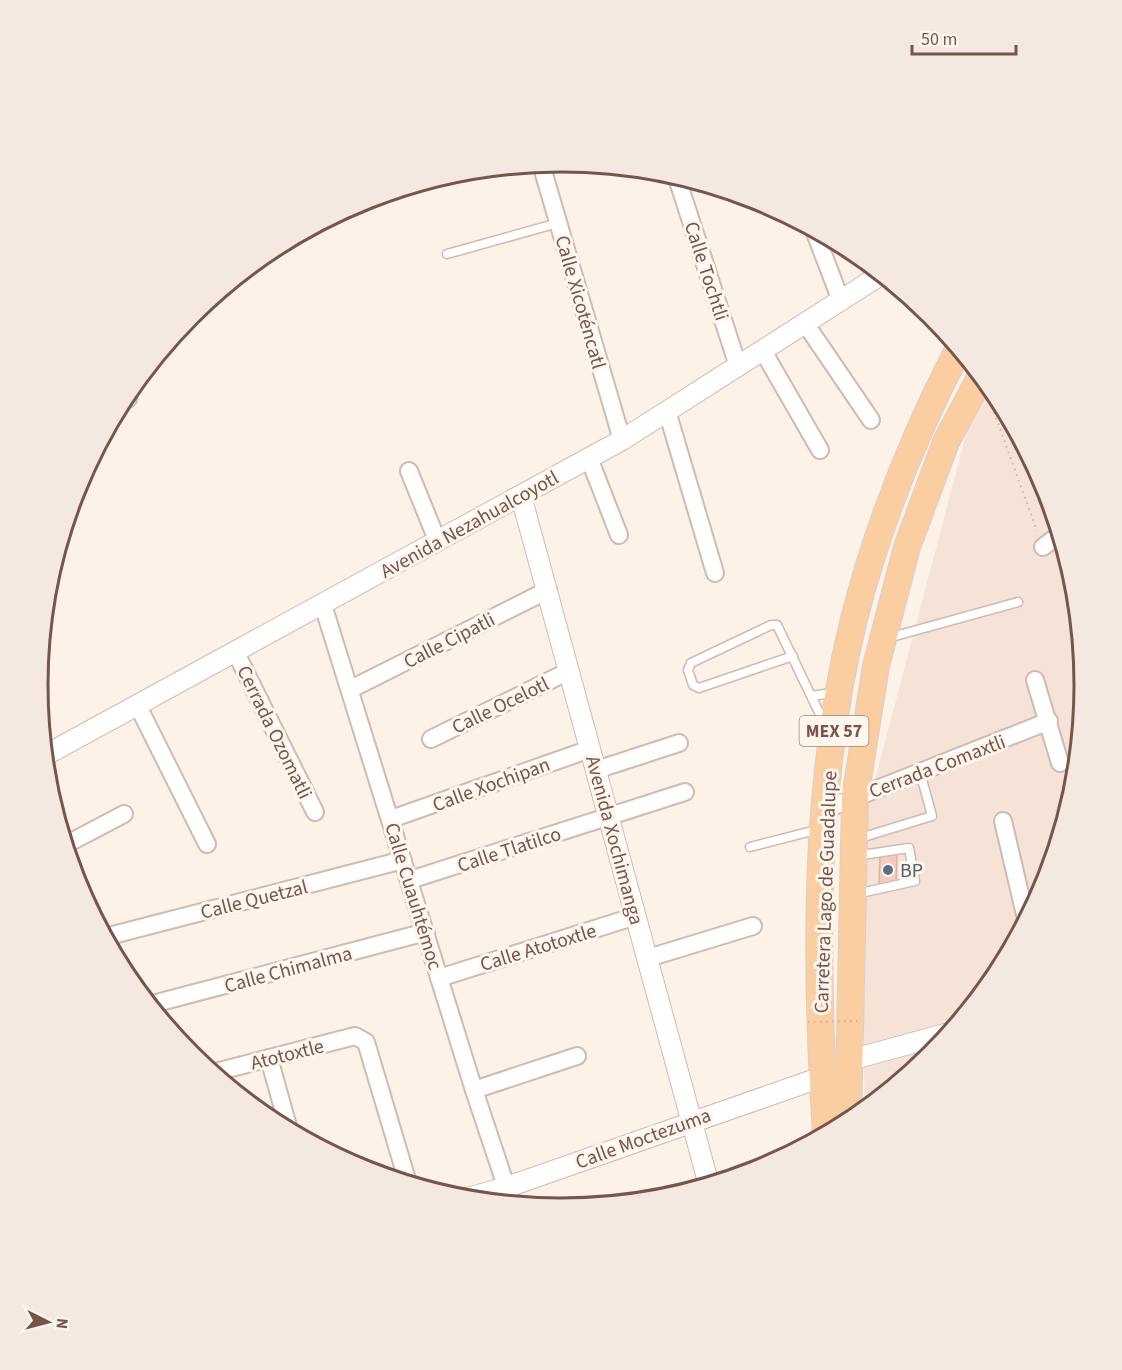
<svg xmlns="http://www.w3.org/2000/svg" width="1122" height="1370" font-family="'Source Sans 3',sans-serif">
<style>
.residential{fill:#f4e3d6}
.building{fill:#f2cdbf;stroke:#e4b19f;stroke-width:1.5}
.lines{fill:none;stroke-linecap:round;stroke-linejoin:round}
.service-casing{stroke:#d1baaf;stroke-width:11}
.minor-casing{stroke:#d1baaf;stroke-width:20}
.tertiary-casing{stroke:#d1baaf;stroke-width:22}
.primary-casing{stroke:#d9cfcd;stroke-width:28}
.path{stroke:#d7b0a2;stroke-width:2;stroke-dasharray:1.5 4.5;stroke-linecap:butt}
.service{stroke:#fff;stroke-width:8}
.minor{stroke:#fff;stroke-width:16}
.tertiary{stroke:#fff;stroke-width:20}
.primary{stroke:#facea1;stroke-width:26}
.path-bridge{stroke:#d7b0a2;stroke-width:2;stroke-dasharray:1.5 4.5;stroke-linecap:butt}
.service-dot{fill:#5c6f8a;stroke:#fff6ee;stroke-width:2}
.labels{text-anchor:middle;stroke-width:6;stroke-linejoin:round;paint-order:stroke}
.shield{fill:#fff6ee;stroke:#a0857c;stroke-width:1.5}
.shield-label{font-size:18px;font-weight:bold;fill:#77554b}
.street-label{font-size:20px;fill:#77554b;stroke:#fff6ee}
.service-label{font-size:20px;fill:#4e5e75;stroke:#fff6ee;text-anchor:start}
.rim{fill:none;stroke:#77554b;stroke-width:3}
</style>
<rect width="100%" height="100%" fill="#fcf2e7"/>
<polygon class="residential" points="989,385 1045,485 1075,583 1084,685 1074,787 1045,886 996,976 931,1055 865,1110 862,1008 866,814 972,412"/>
<polygon class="building" points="880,854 897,854 896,885 879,885"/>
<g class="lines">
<g class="service-casing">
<g id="service">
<polyline points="447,254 558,223"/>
<polyline points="888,638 1018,602"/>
<polyline points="793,656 699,688 693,685 688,670 691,663 771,625 777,625 826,727"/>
<polyline points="812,696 837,692"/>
<polyline points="857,839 932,816 920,772"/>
<polyline points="750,847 820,829"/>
<polyline points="855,856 909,848 915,881 856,894"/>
</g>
</g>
<g class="minor-casing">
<g id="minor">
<polyline points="541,164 622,440"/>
<polyline points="676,175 738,366"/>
<polyline points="814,230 841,301"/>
<polyline points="805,323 871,420"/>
<polyline points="763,351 820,450"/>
<polyline points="123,399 128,399"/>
<polyline points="667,411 715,573"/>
<polyline points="589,458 619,535"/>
<polyline points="409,471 437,540"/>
<polyline points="1043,547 1060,534"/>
<polyline points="323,605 474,1090 512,1204"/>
<polyline points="236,653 315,812"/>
<polyline points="1035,680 1060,763"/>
<polyline points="351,689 548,590"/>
<polyline points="138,706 207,844"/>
<polyline points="431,739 569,671"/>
<polyline points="596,770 679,743"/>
<polyline points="824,810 1049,721"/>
<polyline points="391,819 590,749"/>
<polyline points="1003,821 1026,919"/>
<polyline points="65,845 124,814"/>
<polyline points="410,880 685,792"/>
<polyline points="105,937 403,860"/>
<polyline points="648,958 753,926"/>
<polyline points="439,978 636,916"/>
<polyline points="149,1005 426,932"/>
<polyline points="921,1041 926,1059"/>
<polyline points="269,1058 289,1130"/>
<polyline points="212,1073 355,1036 366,1042 408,1183"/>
<polyline points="474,1090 577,1056"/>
</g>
</g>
<g class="tertiary-casing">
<g id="tertiary">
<polyline points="521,496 709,1185"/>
<polyline points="44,756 622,440 882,274"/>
<polyline points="850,1060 949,1033"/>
<polyline points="464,1199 507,1187 822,1077"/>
</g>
</g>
<g class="primary-casing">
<g id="primary">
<polyline points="848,1122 855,798 876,666 907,547 946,442 981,376"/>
<path d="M826 1134C815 966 813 784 854 619 878 524 914 435 959 348"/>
</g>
</g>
<polyline class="path" points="990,401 1037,531"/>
<use href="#service" class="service"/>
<use href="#minor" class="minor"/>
<use href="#tertiary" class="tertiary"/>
<use href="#primary" class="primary"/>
<polyline class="path-bridge" points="808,1022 857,1021"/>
</g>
<circle class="service-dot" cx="888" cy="870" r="6"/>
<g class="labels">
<rect class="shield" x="799.5" y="716" width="69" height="30" rx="4.5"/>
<g class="shield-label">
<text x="834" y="737">MEX 57</text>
</g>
<g class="street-label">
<text transform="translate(707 271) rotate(72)" y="7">Calle Tochtli</text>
<text transform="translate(581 302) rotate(74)" y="7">Calle Xicoténcatl</text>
<text transform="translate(469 524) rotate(-29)" y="7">Avenida Nezahualcoyotl</text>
<text transform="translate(449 640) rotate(-27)" y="7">Calle Cipatli</text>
<text transform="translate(500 705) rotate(-26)" y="7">Calle Ocelotl</text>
<text transform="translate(275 732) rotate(64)" y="7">Cerrada Ozomatli</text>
<text transform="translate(937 766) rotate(-21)" y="7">Cerrada Comaxtli</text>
<text transform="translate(491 784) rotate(-20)" y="7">Calle Xochipan</text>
<text transform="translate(615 840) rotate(75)" y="7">Avenida Xochimanga</text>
<text transform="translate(509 849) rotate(-18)" y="7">Calle Tlatilco</text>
<text transform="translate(825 892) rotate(-88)" y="7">Carretera Lago de Guadalupe</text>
<text transform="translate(414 896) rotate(73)" y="7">Calle Cuauhtémoc</text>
<text transform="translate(254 899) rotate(-14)" y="7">Calle Quetzal</text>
<text transform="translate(538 947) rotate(-17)" y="7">Calle Atotoxtle</text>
<text transform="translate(288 969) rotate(-15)" y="7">Calle Chimalma</text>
<text transform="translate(287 1054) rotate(-14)" y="7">Atotoxtle</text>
<text transform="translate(643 1138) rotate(-20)" y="7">Calle Moctezuma</text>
</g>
<g class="service-label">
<text x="900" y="877">BP</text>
</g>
</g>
<path d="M0 0H1122V1370H0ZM48 685a513 513 0 1 1 1026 0a513 513 0 1 1-1026 0Z" fill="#f4e9e1" fill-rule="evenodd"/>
<path class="rim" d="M48 685a513 513 0 1 1 1026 0a513 513 0 1 1-1026 0Z"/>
<g transform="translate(48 1322) rotate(96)" stroke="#fff6ee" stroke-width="4.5" paint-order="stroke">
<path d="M0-4.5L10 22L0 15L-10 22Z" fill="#77554b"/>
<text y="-9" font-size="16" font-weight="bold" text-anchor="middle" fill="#77554b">N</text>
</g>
<path d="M912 45v9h104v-9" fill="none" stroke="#77554b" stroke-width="3"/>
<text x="921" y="45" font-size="18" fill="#77554b" stroke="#fff6ee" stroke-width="4.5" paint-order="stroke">50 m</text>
</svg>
